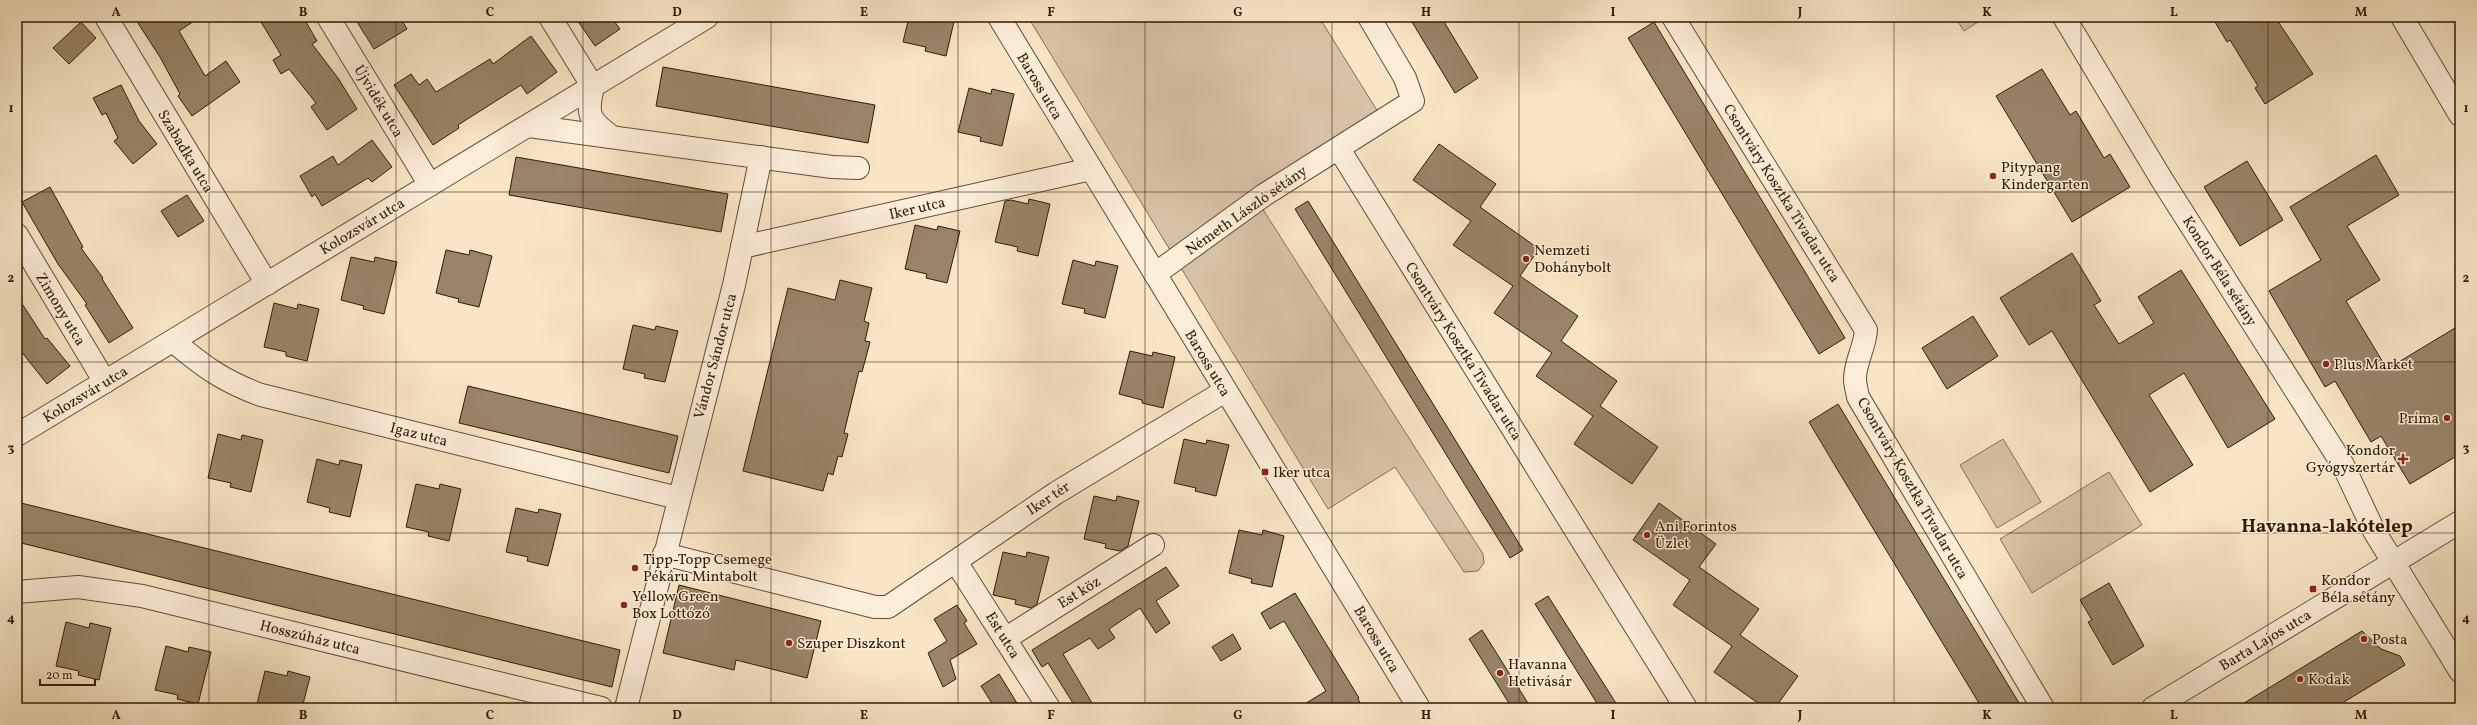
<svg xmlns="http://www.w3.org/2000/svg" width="2477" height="725" font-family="Vollkorn,serif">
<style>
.green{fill:#d6c2a4;stroke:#846e54}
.building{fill:#988468;stroke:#321a03}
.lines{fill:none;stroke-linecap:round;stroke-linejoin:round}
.minor-casing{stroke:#634d34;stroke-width:24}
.minor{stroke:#faeed9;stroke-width:22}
.grid{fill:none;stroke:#321a03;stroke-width:1;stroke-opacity:0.55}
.poi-dot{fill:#8f2418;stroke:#faeed9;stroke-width:1.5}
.labels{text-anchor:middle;stroke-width:3;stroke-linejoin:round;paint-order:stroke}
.street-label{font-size:15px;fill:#321a03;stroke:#faeed9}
.poi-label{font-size:15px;fill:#321a03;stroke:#faeed9;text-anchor:start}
.district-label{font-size:19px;font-weight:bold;fill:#321a03;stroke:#faeed9}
.neatline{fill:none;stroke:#321a03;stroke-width:1.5}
.grid-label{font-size:13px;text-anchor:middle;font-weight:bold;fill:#321a03}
</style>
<rect width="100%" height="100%" fill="#f7e5c5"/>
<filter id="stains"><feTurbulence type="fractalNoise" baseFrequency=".005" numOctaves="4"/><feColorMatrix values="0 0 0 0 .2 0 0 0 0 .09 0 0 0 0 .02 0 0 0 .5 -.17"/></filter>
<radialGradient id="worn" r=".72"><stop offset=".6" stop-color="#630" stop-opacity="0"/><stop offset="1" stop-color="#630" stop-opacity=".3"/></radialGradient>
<g class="green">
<polygon points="1028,17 1319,17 1388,128 1262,208 1483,554 1484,563 1478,571 1464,572 1395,467 1328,509"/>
<polygon points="1955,17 1975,17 1978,22 1964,31"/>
<polygon points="2003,439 2041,502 1997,528 1960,465"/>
<polygon points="2109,472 2142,525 2032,593 2000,539"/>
</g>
<g class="building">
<polygon points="134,17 200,17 179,31 205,76 226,61 240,82 192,116 178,96 180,94 160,57"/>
<polygon points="258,17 303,17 317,41 312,44 338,78 357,109 327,130 311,107 316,103 289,69 281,74 273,60 281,55"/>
<polygon points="354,17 400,17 407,29 374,49"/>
<polygon points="575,17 611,17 620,29 595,46"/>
<polygon points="909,17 955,17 946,56 925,51 926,47 903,42"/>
<polygon points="1409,17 1441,17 1478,78 1455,93"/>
<polygon points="2212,17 2275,17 2313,74 2265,104 2255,88 2258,86 2230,40 2227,42"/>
<polygon points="81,22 96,38 69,64 53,48"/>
<polygon points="1654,22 1845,338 1819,354 1628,38"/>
<polygon points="531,36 557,72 527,94 521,85 458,125 459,128 433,145 394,85 411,74 419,85 427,79 436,92 490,59 493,64"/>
<polygon points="663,67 875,105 868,143 656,106"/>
<polygon points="2042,69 2070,115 2076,111 2104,158 2110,154 2130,187 2072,222 1996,96"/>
<polygon points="121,85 139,121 157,144 133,164 114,141 118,138 106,113 102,115 93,98"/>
<polygon points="969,88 991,94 992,89 1014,94 1002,146 980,141 981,137 958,132"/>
<polygon points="372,140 392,167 372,182 368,178 322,206 315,194 312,197 300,176 333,156 338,165"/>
<polygon points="1439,144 1496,184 1480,207 1539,249 1520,276 1578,316 1561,341 1617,381 1600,406 1658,447 1632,484 1574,444 1593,416 1536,376 1552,353 1494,313 1513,286 1453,245 1471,221 1413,180"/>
<polygon points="2376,155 2399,195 2347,226 2380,280 2346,301 2387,369 2460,325 2460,454 2410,484 2381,436 2371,442 2335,381 2325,387 2269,291 2321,260 2290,207"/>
<polygon points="516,157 728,194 721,232 509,195"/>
<polygon points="2247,161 2283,220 2240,246 2204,187"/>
<polygon points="50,187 83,247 81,248 103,278 102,279 133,328 109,343 85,305 87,304 58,264 22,202"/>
<polygon points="187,195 204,221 178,237 161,211"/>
<polygon points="1029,199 1050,204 1038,256 1017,251 1018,247 995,242 1005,201 1011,200 1028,204"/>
<polygon points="1308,201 1523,550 1510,558 1295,209"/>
<polygon points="915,225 937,230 938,226 960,231 947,283 926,278 927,274 905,269"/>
<polygon points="446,250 469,255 470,250 492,256 479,307 458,302 459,299 436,293"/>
<polygon points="2072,253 2101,301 2094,305 2119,344 2154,323 2138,297 2181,270 2275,419 2228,448 2184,373 2149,395 2193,465 2150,492 2052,331 2029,345 2000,298"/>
<polygon points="351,257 374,262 375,257 397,262 384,314 363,309 364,306 341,300"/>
<polygon points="1073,260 1095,266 1096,261 1118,266 1105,318 1084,313 1085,309 1062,304"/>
<polygon points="840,280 872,288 864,321 869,323 865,341 870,342 862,372 859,371 844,433 848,434 842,457 838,456 833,475 828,473 823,491 743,471 788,288 835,300"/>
<polygon points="17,296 45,339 47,338 70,366 47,384 17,346"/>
<polygon points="274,303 297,309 298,304 319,309 307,361 286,356 286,352 264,347"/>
<polygon points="1973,316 1998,356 1947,389 1922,348"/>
<polygon points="633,325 655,330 656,326 678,331 665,382 644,378 645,374 623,369"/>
<polygon points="1130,351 1152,356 1153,352 1175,357 1163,408 1142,403 1142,400 1119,394"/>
<polygon points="468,386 678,436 669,473 459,423"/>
<polygon points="1838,404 2022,708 1982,708 1837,469 1809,422"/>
<polygon points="218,434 241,440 242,435 263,440 251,492 230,487 231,483 208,478"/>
<polygon points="1184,439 1206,444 1207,440 1229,445 1216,496 1195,491 1196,488 1174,483"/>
<polygon points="317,459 339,465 340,460 362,465 350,517 329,512 330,508 307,502"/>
<polygon points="416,484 439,489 440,484 461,489 449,541 428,536 429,532 406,527"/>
<polygon points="1094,496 1116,501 1117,496 1139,501 1128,546 1120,551 1105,548 1106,544 1084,539"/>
<polygon points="17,502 620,650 612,687 17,542"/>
<polygon points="1659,503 1716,544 1699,567 1759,609 1740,635 1798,676 1775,708 1765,708 1714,672 1732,646 1673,605 1690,580 1633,540"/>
<polygon points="516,508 538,513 539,509 561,514 548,566 527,561 528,557 506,552"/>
<polygon points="1239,530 1262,535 1263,530 1284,536 1272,587 1251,583 1252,579 1229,573"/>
<polygon points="1003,552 1026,557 1027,552 1049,557 1037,604 1031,608 1015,604 1016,600 993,595"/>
<polygon points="1166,567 1179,586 1156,601 1170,623 1156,633 1140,608 1109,629 1115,638 1098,649 1090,638 1063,654 1095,708 1076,708 1048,663 1042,667 1032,650"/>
<polygon points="2109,583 2144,646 2113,665 2088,622 2092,620 2080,600"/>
<polygon points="679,585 821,621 807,678 736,660 734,670 663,653"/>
<polygon points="1295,593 1359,698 1358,699 1363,708 1298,708 1326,691 1284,621 1270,629 1261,613"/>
<polygon points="1548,596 1619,708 1600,708 1535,604"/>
<polygon points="957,605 967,621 964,623 977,644 950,660 956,679 943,687 928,653 947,641 934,619"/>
<polygon points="66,622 89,628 90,623 111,628 99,680 78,675 79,671 56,666"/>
<polygon points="1482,630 1531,708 1512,708 1469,639"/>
<polygon points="2362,631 2381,649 2400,656 2405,665 2334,708 2236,708"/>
<polygon points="1233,634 1241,649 1221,661 1212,647"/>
<polygon points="166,646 188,652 189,647 211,652 198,704 177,699 178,695 155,690"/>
<polygon points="265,671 287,676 288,671 310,677 302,708 256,708"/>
<polygon points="999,674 1020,708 995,708 981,686"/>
</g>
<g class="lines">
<g class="minor-casing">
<g id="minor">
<polyline points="106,17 267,284"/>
<polyline points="328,17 430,185"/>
<path d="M550 17 593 87C586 115 589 120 612 137"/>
<polyline points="999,17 1419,708"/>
<path d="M1673 17 1866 330C1865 347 1855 362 1855 379 1855 385 1857 391 1858 397L2043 708"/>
<polyline points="2064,17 2162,180 2343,465 2374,531 2460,671"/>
<polyline points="2402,17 2460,115"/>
<polyline points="529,126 832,167 858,168"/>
<polyline points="1339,149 1686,708"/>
<polyline points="17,235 105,382"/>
<polyline points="742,247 1091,169"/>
<polyline points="1155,274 1264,195 1413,101 1405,78 1369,17"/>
<path d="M173 341C204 367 223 381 261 395L678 498"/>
<polyline points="17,435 707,17"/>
<polyline points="664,554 875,607 888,607 1056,493 1225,391"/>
<polyline points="956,562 1049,708"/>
<polyline points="17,592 78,587 142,596 601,708"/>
<polyline points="1005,639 1153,545"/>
<polyline points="626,708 734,285 761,157"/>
<polyline points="2153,708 2460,522"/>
</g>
</g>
<use href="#minor" class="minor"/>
</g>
<path class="grid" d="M209 17V708M396 17V708M583 17V708M771 17V708M958 17V708M1145 17V708M1332 17V708M1519 17V708M1706 17V708M1894 17V708M2081 17V708M2268 17V708M17 192H2460M17 362H2460M17 533H2460"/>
<g class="poi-dot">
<circle cx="1993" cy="176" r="4"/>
<circle cx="1526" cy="259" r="4"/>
<circle cx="2326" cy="364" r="4"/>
<circle cx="2447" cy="418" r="4"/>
<path d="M2401 453h4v4h4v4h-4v4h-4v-4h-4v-4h4z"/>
<rect x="1261" y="468" width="8" height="8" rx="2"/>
<circle cx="1647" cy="535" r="4"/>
<circle cx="635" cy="568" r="4"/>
<rect x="2309" y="585" width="8" height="8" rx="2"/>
<circle cx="624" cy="605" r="4"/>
<circle cx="2364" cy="639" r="4"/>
<circle cx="789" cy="643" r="4"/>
<circle cx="1500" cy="673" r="4"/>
<circle cx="2300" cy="679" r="4"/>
</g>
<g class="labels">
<g class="street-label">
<text transform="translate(1040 86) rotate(59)" y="5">Baross utca</text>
<text transform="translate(379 101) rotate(59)" y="5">Újvidék utca</text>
<text transform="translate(186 151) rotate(59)" y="5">Szabadka utca</text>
<text transform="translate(1782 193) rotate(58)" y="5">Csontváry Kosztka Tivadar utca</text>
<text transform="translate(917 208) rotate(-13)" y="5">Iker utca</text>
<text transform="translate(1246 210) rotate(-35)" y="5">Németh László sétány</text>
<text transform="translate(362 226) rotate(-31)" y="5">Kolozsvár utca</text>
<text transform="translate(2220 271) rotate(58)" y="5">Kondor Béla sétány</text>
<text transform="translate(61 309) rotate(59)" y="5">Zimony utca</text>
<text transform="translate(1464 351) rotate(58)" y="5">Csontváry Kosztka Tivadar utca</text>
<text transform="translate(715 356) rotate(-75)" y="5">Vándor Sándor utca</text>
<text transform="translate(1208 363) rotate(59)" y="5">Baross utca</text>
<text transform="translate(85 394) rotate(-31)" y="5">Kolozsvár utca</text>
<text transform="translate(419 434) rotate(14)" y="5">Igaz utca</text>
<text transform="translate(1913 488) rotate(60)" y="5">Csontváry Kosztka Tivadar utca</text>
<text transform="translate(1048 498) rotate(-34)" y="5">Iker tér</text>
<text transform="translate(1079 592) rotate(-32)" y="5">Est köz</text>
<text transform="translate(1003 635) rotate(58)" y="5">Est utca</text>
<text transform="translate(310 637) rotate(14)" y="5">Hosszúház utca</text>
<text transform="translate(1377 639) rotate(59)" y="5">Baross utca</text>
<text transform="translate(2265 640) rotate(-31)" y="5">Barta Lajos utca</text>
</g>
<g class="poi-label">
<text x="2001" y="172">Pitypang<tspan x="2001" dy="17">Kindergarten</tspan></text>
<text x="1534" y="255">Nemzeti<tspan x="1534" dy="17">Dohánybolt</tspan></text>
<text x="2334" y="369">Plus Market</text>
<text x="2439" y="423" text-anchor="end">Príma</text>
<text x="2395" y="455" text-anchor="end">Kondor<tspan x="2395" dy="17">Gyógyszertár</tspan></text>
<text x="1273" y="477">Iker utca</text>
<text x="1655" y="531">Ani Forintos<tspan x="1655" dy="17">Üzlet</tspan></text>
<text x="643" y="564">Tipp-Topp Csemege<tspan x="643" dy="17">Pékáru Mintabolt</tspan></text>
<text x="2321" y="585">Kondor<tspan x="2321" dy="17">Béla sétány</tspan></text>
<text x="632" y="601">Yellow Green<tspan x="632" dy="17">Box Lottózó</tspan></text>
<text x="2372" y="644">Posta</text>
<text x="797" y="648">Szuper Diszkont</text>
<text x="1508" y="669">Havanna<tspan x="1508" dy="17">Hetivásár</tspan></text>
<text x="2308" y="684">Kodak</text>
</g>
<g class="district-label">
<text x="2327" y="532">Havanna-lakótelep</text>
</g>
</g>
<rect width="2477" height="725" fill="none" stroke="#f7e5c5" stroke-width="44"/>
<path d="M40 679v6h55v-6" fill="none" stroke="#321a03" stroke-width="2"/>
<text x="46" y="679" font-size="12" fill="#321a03" stroke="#faeed9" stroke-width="3" paint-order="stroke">20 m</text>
<rect x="22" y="22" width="2433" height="681" class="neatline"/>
<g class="grid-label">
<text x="116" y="16">A</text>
<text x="303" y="16">B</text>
<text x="490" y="16">C</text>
<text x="677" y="16">D</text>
<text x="864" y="16">E</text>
<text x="1051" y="16">F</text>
<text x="1238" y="16">G</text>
<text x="1426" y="16">H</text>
<text x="1613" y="16">I</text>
<text x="1800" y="16">J</text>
<text x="1987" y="16">K</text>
<text x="2174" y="16">L</text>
<text x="2361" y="16">M</text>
<text x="11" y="112">1</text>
<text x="2466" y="112">1</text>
<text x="11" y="282">2</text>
<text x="2466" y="282">2</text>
<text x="11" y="452">3</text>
<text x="2466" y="452">3</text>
<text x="11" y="622">4</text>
<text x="2466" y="622">4</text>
<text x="116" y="719">A</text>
<text x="303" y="719">B</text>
<text x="490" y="719">C</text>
<text x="677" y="719">D</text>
<text x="864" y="719">E</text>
<text x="1051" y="719">F</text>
<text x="1238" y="719">G</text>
<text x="1426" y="719">H</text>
<text x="1613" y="719">I</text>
<text x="1800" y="719">J</text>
<text x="1987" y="719">K</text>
<text x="2174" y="719">L</text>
<text x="2361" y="719">M</text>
</g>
<rect width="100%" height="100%" filter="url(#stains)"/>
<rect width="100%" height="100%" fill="url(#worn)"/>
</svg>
